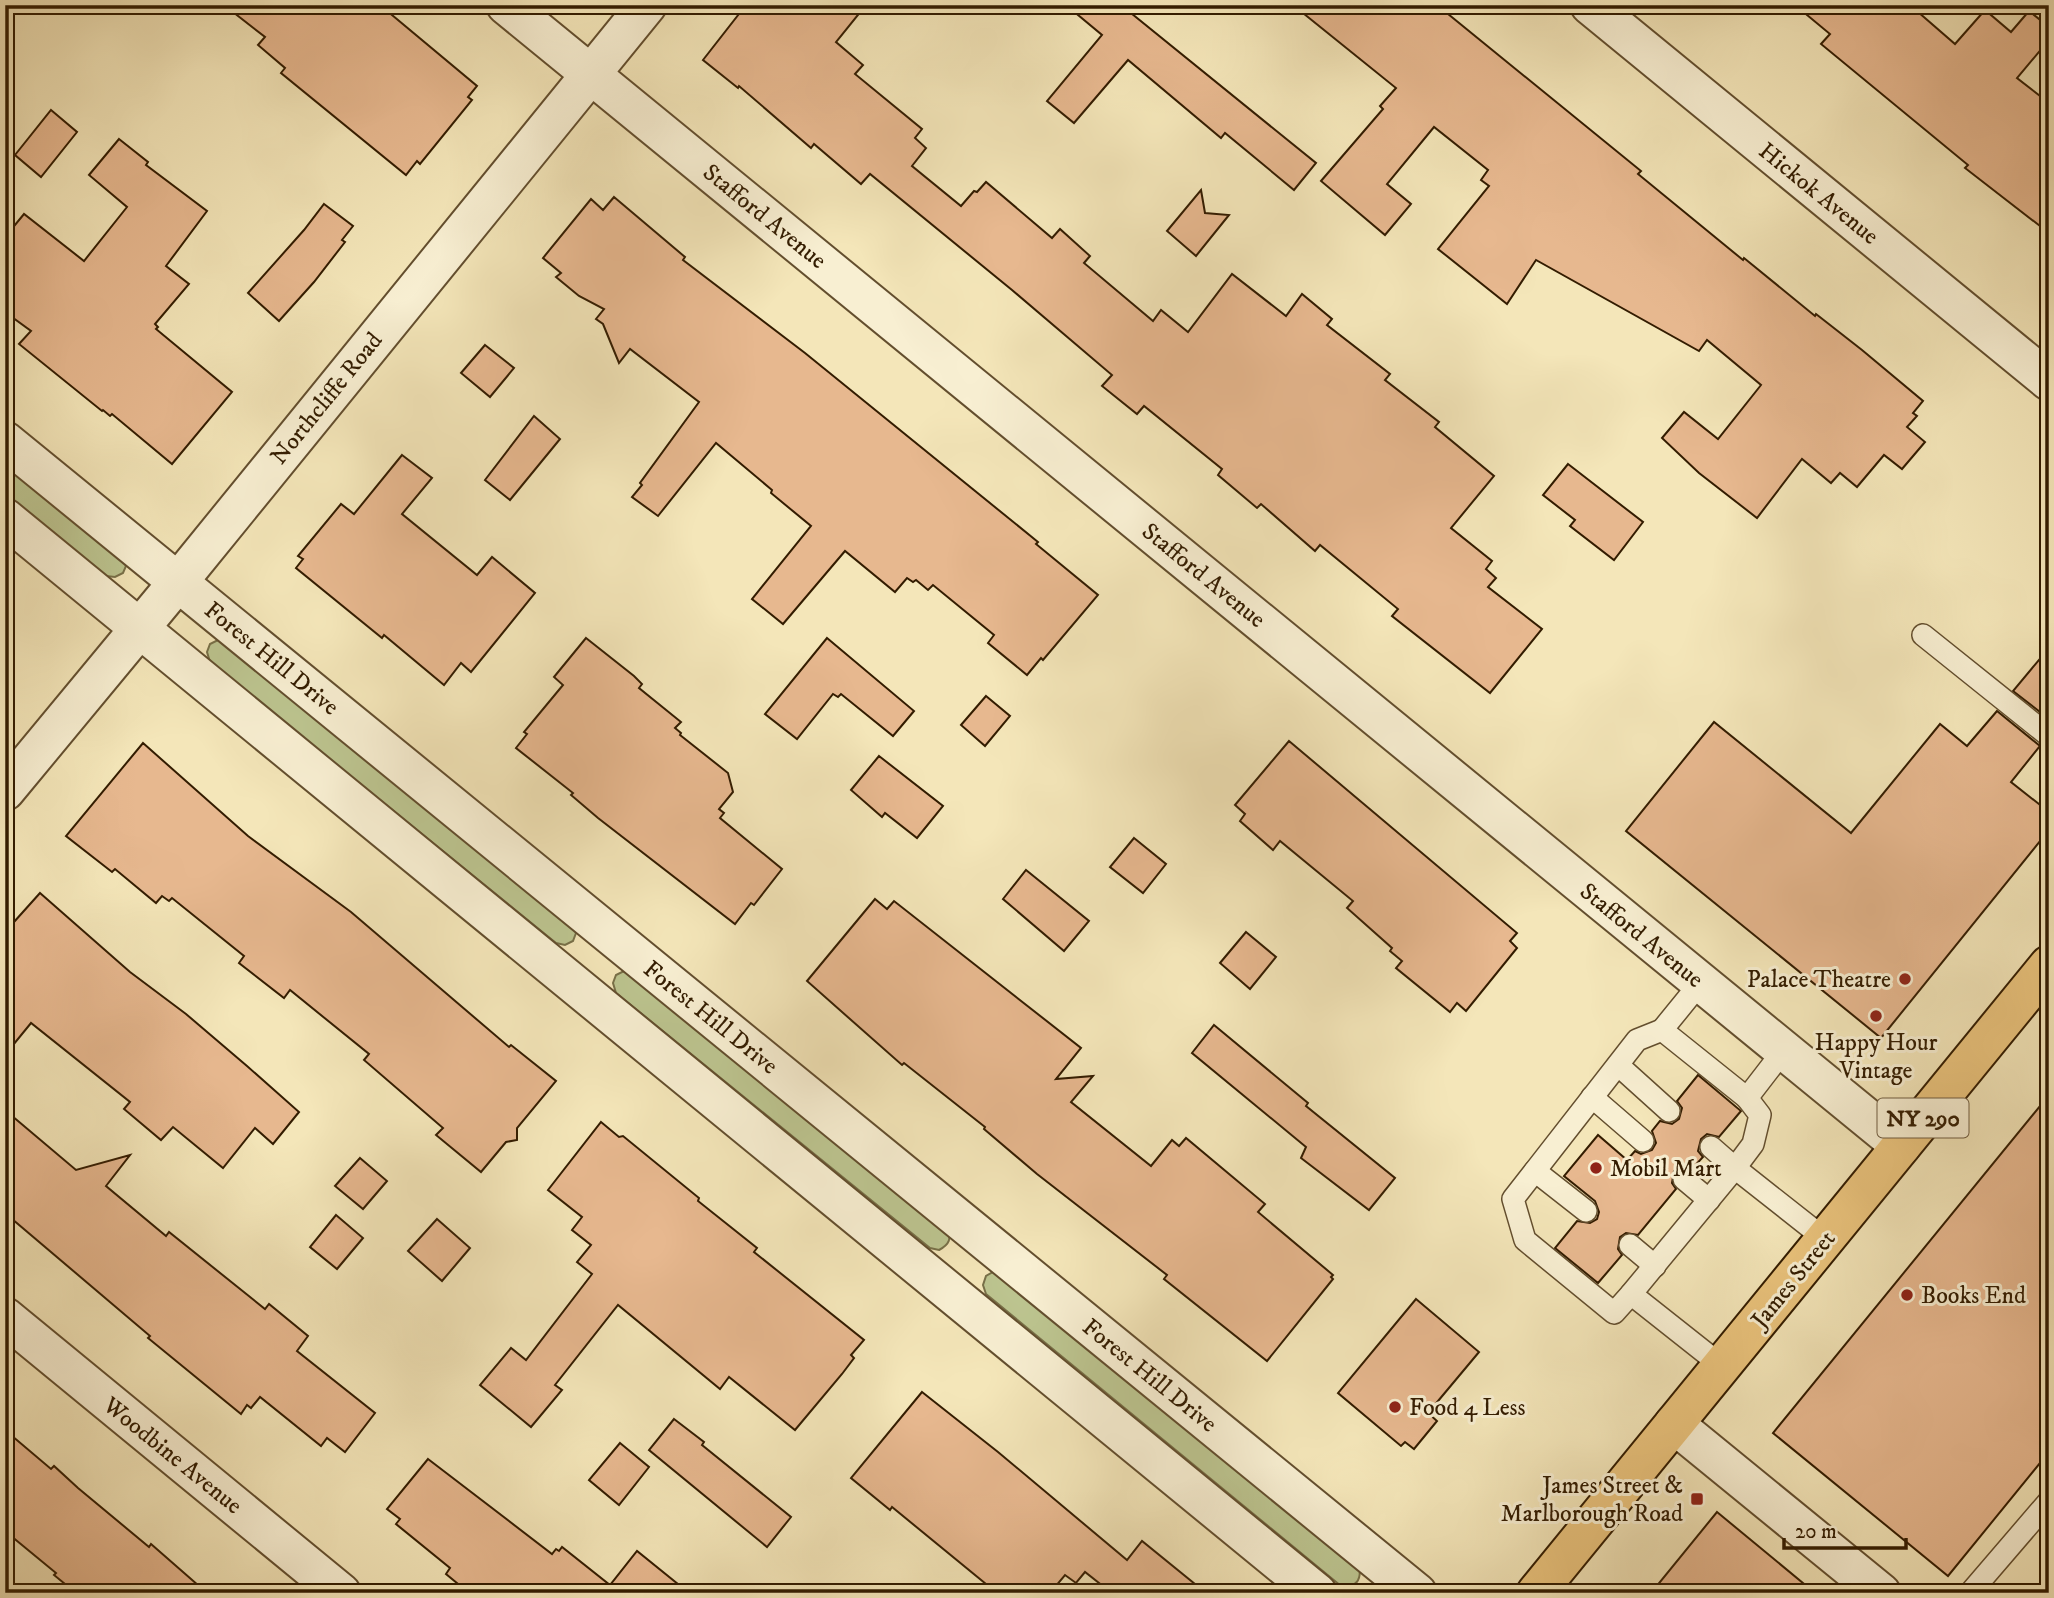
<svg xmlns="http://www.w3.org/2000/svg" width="2054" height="1598" font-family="'IM FELL DW Pica',serif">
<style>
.green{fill:#bcc48f;stroke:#787048;stroke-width:2}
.building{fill:#e7b88f;stroke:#331c00;stroke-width:2}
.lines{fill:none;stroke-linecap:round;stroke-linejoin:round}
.service-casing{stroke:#634e2e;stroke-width:24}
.minor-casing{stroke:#634e2e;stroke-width:42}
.primary-casing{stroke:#331c00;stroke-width:42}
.service{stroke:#f8efd2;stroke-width:21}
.minor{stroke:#f8efd2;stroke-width:38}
.primary{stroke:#eac37c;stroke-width:38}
.poi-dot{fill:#8f2418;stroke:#f8efd2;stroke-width:2.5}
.labels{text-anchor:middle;stroke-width:6;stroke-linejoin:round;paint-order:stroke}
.shield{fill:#f8efd2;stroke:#6e5b3f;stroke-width:2}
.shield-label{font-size:23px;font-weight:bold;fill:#331c00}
.street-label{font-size:24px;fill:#331c00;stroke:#f8efd2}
.poi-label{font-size:24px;fill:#331c00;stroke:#f8efd2;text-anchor:start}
</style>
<rect width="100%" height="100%" fill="#f4e6b9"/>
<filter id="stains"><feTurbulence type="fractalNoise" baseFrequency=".00286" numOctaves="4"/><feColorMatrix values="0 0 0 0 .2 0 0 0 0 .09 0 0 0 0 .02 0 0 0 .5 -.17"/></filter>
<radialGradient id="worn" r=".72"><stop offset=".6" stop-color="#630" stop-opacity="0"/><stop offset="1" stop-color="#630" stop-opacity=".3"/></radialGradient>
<g class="green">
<polygon points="5,460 123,556 126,566 123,573 115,577 106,576 5,495"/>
<polygon points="218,640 227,640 574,923 576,933 573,941 565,945 556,943 210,662 207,652 210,644"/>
<path d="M624 971H633L948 1228C951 1239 950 1244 939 1250L930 1248 616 993 613 983 616 975Z"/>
<path d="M993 1272 1359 1566C1362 1580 1356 1588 1341 1586L986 1294 983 1285 986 1276Z"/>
</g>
<g class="building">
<polygon points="224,5 380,5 477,86 468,97 472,100 420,164 417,161 406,175 281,73 285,68 258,45 265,37"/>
<polygon points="746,5 866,5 836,42 863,65 855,74 922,129 915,138 926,148 912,166 961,206 974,191 977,192 986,182 1052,238 1060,229 1090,256 1084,263 1153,321 1161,310 1188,332 1232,274 1286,316 1302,294 1332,319 1327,325 1390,374 1385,380 1439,422 1435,427 1494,476 1451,528 1492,561 1486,569 1496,578 1488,587 1542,629 1490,693 1392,616 1398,609 1320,545 1315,551 1261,504 1257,508 1218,475 1222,469 1144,406 1137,414 1102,386 1112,375 1012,290 870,174 861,184 814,144 811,148 739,86 738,88 703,60"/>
<polygon points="1066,5 1121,5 1316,163 1294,190 1225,133 1221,138 1128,60 1074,123 1047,101 1102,35"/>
<polygon points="1293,5 1437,5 1641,171 1638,174 1743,260 1744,258 1815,316 1816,314 1862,350 1923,401 1913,413 1917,416 1907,427 1925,442 1902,469 1884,455 1857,487 1840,473 1831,483 1802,459 1757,518 1699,473 1662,438 1684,412 1718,439 1761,385 1707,340 1699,351 1536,260 1507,304 1438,249 1489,186 1481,180 1488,170 1434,127 1387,184 1411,204 1385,235 1321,181 1383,109 1380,106 1396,88"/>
<polygon points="1795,5 1910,5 1955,44 1985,10 2011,32 2029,11 2049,27 2049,40 2017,78 2049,103 2049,233 1965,168 1968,165 1821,44 1830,34"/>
<polygon points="51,110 77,132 41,177 15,155"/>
<polygon points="119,139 148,162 146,165 207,211 166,266 189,284 155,324 158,327 156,329 232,392 172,464 112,414 110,416 103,410 102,411 19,344 31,331 5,312 5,237 24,214 84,261 127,207 89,175"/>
<polygon points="1201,190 1205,213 1229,215 1196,256 1167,231"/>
<polygon points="614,197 685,257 683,260 805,353 1038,542 1036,544 1098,595 1043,660 1041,658 1027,675 988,643 994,635 933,585 928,590 916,580 913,582 907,578 895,592 845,551 783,624 752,599 811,526 771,493 772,490 716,443 658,516 632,497 642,485 640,483 699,402 630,349 619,363 603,324 596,319 604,309 579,296 556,277 561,273 543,258 591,199 603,210"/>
<polygon points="324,204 353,226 342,240 345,242 314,282 279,321 248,293 304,230"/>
<polygon points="485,345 514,368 490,397 461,373"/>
<polygon points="534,416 560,439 510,500 485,480"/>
<polygon points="402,455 432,478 402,514 477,575 492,557 535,593 471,672 461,663 444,685 384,635 382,638 296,568 303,559 298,556 341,504 354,514"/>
<polygon points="1568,464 1643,522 1614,560 1570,526 1575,520 1543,495"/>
<polygon points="586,638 634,676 642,684 639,688 681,722 675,728 681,733 680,735 728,773 733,792 719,809 724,813 720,818 782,869 754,905 751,903 735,924 598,818 571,795 573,793 516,748 527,734 524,732 563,685 554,677"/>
<polygon points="827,638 914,711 893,736 841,694 838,697 833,694 797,739 765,714"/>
<polygon points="2049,648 2049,719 2013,691"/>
<polygon points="986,696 1010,716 985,746 961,725"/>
<polygon points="1997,711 2040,746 2011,782 2049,812 2049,830 1881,1038 1626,831 1714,722 1851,833 1940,724 1967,746"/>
<polygon points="1289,741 1517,933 1510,941 1517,948 1466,1011 1457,1003 1450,1012 1396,968 1402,961 1390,951 1392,948 1347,908 1353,901 1280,841 1273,850 1240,821 1245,814 1235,805"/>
<polygon points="143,743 248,836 351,912 509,1047 511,1045 556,1081 517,1128 517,1140 506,1142 481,1172 436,1135 443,1128 364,1060 369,1054 290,990 284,998 239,963 244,956 172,898 169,901 162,896 156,903 115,869 112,872 66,836"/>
<polygon points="879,756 943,806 917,838 885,813 882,817 851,790"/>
<polygon points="1134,838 1166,864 1143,893 1110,867"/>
<polygon points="1026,870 1089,921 1064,951 1003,899"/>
<polygon points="40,893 130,972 186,1014 247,1066 299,1112 273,1144 255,1128 223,1168 173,1127 161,1140 124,1109 130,1102 31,1023 5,1055 5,932"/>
<polygon points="875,899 887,909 894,901 1081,1048 1056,1079 1093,1076 1071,1102 1151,1166 1172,1140 1179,1146 1186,1138 1265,1204 1258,1212 1333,1275 1331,1277 1333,1279 1267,1361 1164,1279 1167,1275 1037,1174 984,1129 985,1127 904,1063 902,1065 807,981"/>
<polygon points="1246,932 1276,957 1250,989 1220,963"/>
<polygon points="1214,1025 1308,1103 1306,1106 1395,1178 1369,1210 1301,1158 1306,1147 1192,1053"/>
<polygon points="1698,1075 1741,1111 1719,1137 1707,1134 1701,1139 1698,1151 1703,1157 1692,1169 1680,1167 1674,1171 1672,1183 1676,1189 1638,1235 1626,1233 1620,1237 1618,1249 1622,1255 1598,1283 1555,1248 1577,1221 1590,1223 1597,1219 1599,1212 1595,1201 1564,1176 1598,1135 1627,1160 1635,1151 1641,1154 1652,1150 1656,1143 1652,1131 1660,1121 1672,1124 1679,1119 1682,1108 1677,1101"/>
<polygon points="2049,1095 2049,1452 1948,1576 1773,1433"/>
<polygon points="5,1110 76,1170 130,1155 106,1186 166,1236 169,1232 265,1309 269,1304 308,1336 297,1351 375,1413 345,1452 327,1438 321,1446 260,1397 251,1408 247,1405 241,1414 148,1338 150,1336 5,1213"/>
<polygon points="601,1122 619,1137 623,1136 699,1198 698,1201 757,1248 754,1252 864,1340 851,1355 854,1358 842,1374 795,1430 729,1377 720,1389 618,1305 555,1385 562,1390 531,1427 480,1385 511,1348 526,1360 592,1274 577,1262 591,1245 572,1230 582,1217 548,1190"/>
<polygon points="360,1158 387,1181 363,1209 335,1186"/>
<polygon points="336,1215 363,1238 337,1269 310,1247"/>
<polygon points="437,1219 470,1248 442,1281 408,1251"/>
<polygon points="1416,1299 1479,1352 1428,1413 1437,1421 1414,1449 1405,1442 1401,1446 1338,1393"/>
<polygon points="922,1392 998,1452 1127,1560 1142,1541 1206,1593 1100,1593 1104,1587 1085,1572 1076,1583 1065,1575 1050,1593 997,1593 892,1507 890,1510 851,1478"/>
<polygon points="674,1419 704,1442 702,1445 791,1517 767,1547 649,1450"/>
<polygon points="5,1430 51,1469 54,1466 78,1488 149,1547 151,1544 207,1593 76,1593 54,1575 56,1573 5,1531"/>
<polygon points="620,1443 649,1467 619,1505 589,1480"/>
<polygon points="428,1459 552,1554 556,1549 559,1551 562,1547 610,1585 637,1551 689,1593 469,1593 446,1574 450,1568 396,1524 400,1519 387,1509"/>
<polygon points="1717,1512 1815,1593 1651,1593"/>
</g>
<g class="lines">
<g class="service-casing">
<g id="service">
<polyline points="1923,635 2049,736"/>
<polyline points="1701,982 1662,1030 1747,1098 1784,1050"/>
<polyline points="1662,1030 1637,1040 1513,1199 1525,1240 1614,1313 1631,1294 1722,1366"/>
<polyline points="1618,1065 1669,1111"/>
<polyline points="1592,1097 1643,1141"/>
<polyline points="1711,1147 1735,1168 1753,1144 1760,1115 1747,1098"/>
<polyline points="1535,1171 1586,1211"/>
<polyline points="1684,1179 1709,1200"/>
<polyline points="1630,1245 1655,1266"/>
<polyline points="1631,1294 1735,1168 1825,1239"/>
<polyline points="1970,1593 2049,1501"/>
</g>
</g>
<g class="minor-casing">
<g id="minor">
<polyline points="506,5 1901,1146"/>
<polyline points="1590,5 2049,381"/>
<polyline points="5,441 1417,1593"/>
<polyline points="5,518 1317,1593"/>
<polyline points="5,791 178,582 647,5"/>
<polyline points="5,1317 341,1593"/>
<polyline points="1674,1424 1881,1593"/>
</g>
</g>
<g class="primary-casing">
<polyline id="primary" points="1536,1593 2049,965"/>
</g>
<use href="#service" class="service"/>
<use href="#minor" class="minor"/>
<use href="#primary" class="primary"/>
</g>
<g class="poi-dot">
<circle cx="1905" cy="979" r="7"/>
<circle cx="1876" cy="1016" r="7"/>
<circle cx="1596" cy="1168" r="7"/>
<circle cx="1907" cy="1295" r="7"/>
<circle cx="1395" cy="1407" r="7"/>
<rect x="1690" y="1492" width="14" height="14" rx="3.5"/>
</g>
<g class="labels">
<rect class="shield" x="1877.5" y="1098.5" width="91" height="39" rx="5"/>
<g class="shield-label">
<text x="1923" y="1126">NY 290</text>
</g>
<g class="street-label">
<text transform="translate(1819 193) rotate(39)" y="8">Hickok Avenue</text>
<text transform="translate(765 216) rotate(39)" y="8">Stafford Avenue</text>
<text transform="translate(326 398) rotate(-51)" y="8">Northcliffe Road</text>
<text transform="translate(1204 575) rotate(39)" y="8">Stafford Avenue</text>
<text transform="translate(272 658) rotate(39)" y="8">Forest Hill Drive</text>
<text transform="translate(1642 935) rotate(39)" y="8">Stafford Avenue</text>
<text transform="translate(711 1017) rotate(39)" y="8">Forest Hill Drive</text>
<text transform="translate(1793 1279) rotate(-51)" y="8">James Street</text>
<text transform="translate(1150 1375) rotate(39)" y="8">Forest Hill Drive</text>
<text transform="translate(173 1455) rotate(39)" y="8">Woodbine Avenue</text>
</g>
<g class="poi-label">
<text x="1891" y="987" text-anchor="end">Palace Theatre</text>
<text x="1876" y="1050" text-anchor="middle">Happy Hour<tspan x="1876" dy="28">Vintage</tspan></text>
<text x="1610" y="1176">Mobil Mart</text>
<text x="1921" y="1303">Books End</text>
<text x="1409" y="1415">Food 4 Less</text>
<text x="1683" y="1493" text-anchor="end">James Street &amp;<tspan x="1683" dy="28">Marlborough Road</tspan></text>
</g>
</g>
<rect width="2054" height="1598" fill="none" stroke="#f4e6b9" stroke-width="28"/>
<rect x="7" y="7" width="2040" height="1584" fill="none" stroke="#331c00" stroke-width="3.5"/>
<rect x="14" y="14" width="2026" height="1570" fill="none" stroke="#331c00" stroke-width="2"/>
<path d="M1784 1538v10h122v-10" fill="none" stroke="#331c00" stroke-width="3.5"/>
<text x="1795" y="1538" font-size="21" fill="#331c00" stroke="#f8efd2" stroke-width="5" paint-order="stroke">20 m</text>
<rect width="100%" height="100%" filter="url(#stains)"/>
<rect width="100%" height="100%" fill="url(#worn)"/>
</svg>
